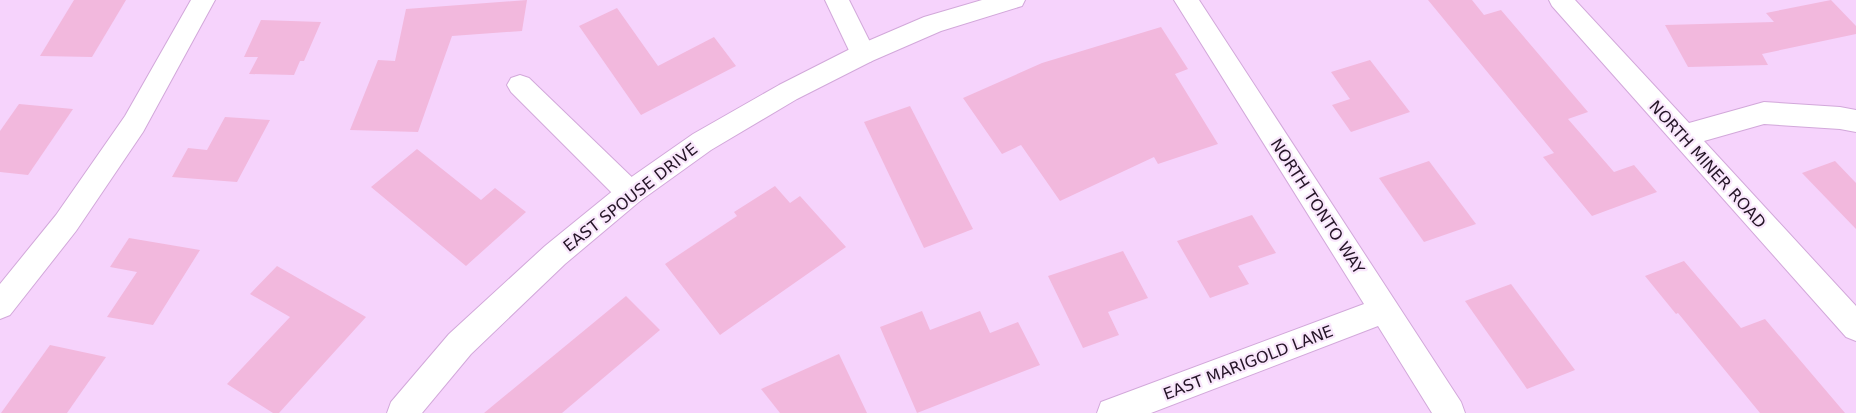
<svg xmlns="http://www.w3.org/2000/svg" width="1856" height="413" font-family="'DejaVu Sans',sans-serif">
<style>
.building{fill:#f2b8dd}
.lines{fill:none;stroke-linecap:round;stroke-linejoin:round}
.street-casing{stroke:#d2a8da;stroke-width:2}
.secondary-casing{stroke:#d2a8da;stroke-width:2}
.street{fill:#fff;fill-rule:evenodd}
.secondary{fill:#fff;fill-rule:evenodd}
.labels{text-anchor:middle;stroke-width:4.5;stroke-linejoin:round;paint-order:stroke}
.street-label{font-size:16px;fill:#251527;stroke:#f9e7fc}
</style>
<rect width="100%" height="100%" fill="#f6d3fc"/>
<g class="building">
<polygon points="74,0 126,0 92,57 40,56"/>
<polygon points="527,0 522,31 452,36 418,132 350,130 378,60 395,61 406,9"/>
<polygon points="1428,0 1472,0 1484,15 1501,10 1588,112 1568,119 1614,172 1634,165 1657,192 1592,216 1543,157 1554,153"/>
<polygon points="1831,0 1856,26 1856,34 1762,54 1768,65 1688,67 1665,25 1774,22 1766,13"/>
<polygon points="617,8 658,66 714,37 736,66 641,115 579,26"/>
<polygon points="261,20 321,22 304,61 300,61 294,75 249,74 258,57 244,57"/>
<polygon points="1161,27 1188,69 1175,74 1218,144 1158,164 1154,157 1060,201 1021,145 1002,154 963,98 1042,63"/>
<polygon points="1370,60 1410,112 1351,132 1332,105 1350,99 1331,72"/>
<polygon points="19,104 73,109 28,175 0,172 0,131"/>
<polygon points="910,106 973,229 924,248 864,122"/>
<polygon points="225,117 270,120 237,182 172,177 188,148 207,150"/>
<polygon points="417,149 481,200 495,188 526,212 466,266 371,187"/>
<polygon points="1429,161 1476,224 1424,242 1379,178"/>
<polygon points="1835,161 1856,183 1856,229 1802,173"/>
<polygon points="775,186 790,203 800,196 846,247 720,335 665,264 737,216 734,212"/>
<polygon points="1252,215 1276,253 1238,266 1249,284 1210,298 1177,241"/>
<polygon points="129,238 200,250 153,325 107,317 137,272 110,267"/>
<polygon points="1123,251 1148,298 1108,312 1119,335 1083,348 1048,276"/>
<polygon points="1684,261 1741,328 1765,319 1845,413 1760,413 1678,313 1676,314 1645,276"/>
<polygon points="277,266 366,317 279,413 273,413 227,384 290,317 250,294"/>
<polygon points="1511,284 1575,370 1527,389 1465,301"/>
<polygon points="626,296 660,330 562,413 484,413"/>
<polygon points="922,311 930,330 980,311 990,333 1018,322 1040,365 917,413 880,327"/>
<polygon points="50,345 106,357 67,413 1,413"/>
<polygon points="839,354 867,413 780,413 761,389"/>
</g>
<g class="lines">
<g class="street-casing">
<g id="street">
<polygon points="191,0 215,0 143,132 76,231 10,315 0,319 0,284 56,215 125,116"/>
<polygon points="825,0 849,0 876,54 872,61 863,64 854,61"/>
<polygon points="1174,0 1199,0 1461,402 1465,413 1432,413 1378,326 1151,413 1097,413 1101,402 1364,304"/>
<polygon points="1549,0 1575,0 1689,123 1764,102 1840,107 1856,110 1856,132 1840,129 1764,124 1704,141 1856,306 1856,341 1846,337 1552,6"/>
<polygon points="520,75 529,78 640,185 644,193 640,201 630,205 620,201 511,92 507,85 511,78"/>
</g>
</g>
<g class="secondary-casing">
<polygon id="secondary" points="982,0 1025,0 1022,6 941,31 872,61 797,99 711,150 640,201 565,264 471,354 422,413 387,413 391,402 449,334 545,246 620,185 693,134 779,85 854,47 924,17"/>
</g>
<use href="#street" class="street"/>
<use href="#secondary" class="secondary"/>
</g>
<g class="labels">
<g class="street-label">
<text transform="translate(1708 164) rotate(48)" y="6">NORTH MINER ROAD</text>
<text transform="translate(630 197) rotate(-38)" y="6">EAST SPOUSE DRIVE</text>
<text transform="translate(1318 206) rotate(57)" y="6">NORTH TONTO WAY</text>
<text transform="translate(1248 362) rotate(-21)" y="6">EAST MARIGOLD LANE</text>
</g>
</g>
</svg>
